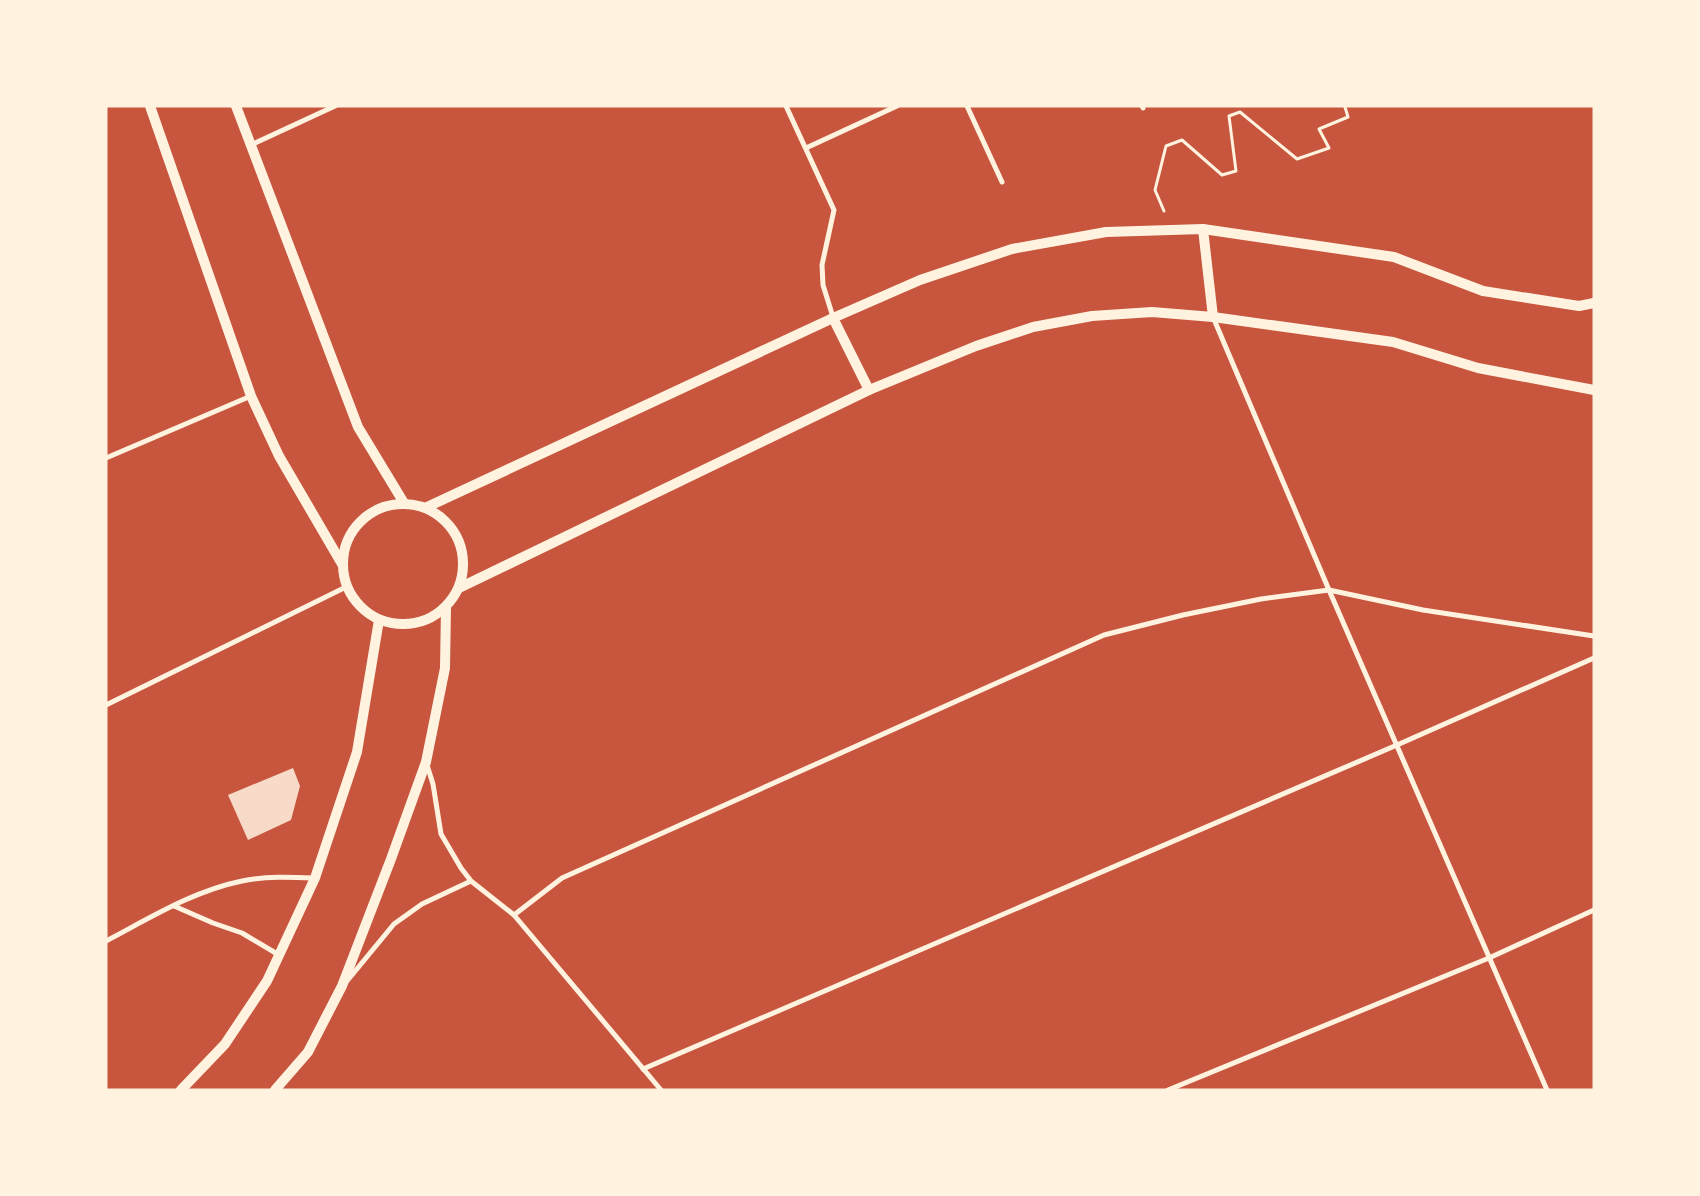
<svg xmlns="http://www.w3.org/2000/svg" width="1700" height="1196" font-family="'Golos Text',sans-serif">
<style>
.building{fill:#f7dbc8}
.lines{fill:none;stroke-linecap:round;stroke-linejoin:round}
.path{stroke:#fff3e0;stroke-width:3}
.minor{stroke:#fff3e0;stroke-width:5}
.secondary{stroke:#fff3e0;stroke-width:10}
</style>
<rect width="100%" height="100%" fill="#c8553d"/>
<polygon class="building" points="293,768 300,786 291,820 248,840 228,795"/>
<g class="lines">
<polyline class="path" points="1164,211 1155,190 1166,146 1182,140 1222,175 1236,171 1229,116 1240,112 1297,159 1329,148 1319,129 1348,117 1345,107"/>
<g class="minor">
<polyline points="786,106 834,210 822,265 823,285 833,317"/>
<polyline points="967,106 1002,182"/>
<polyline points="1142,106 1143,108"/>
<polyline points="251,145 335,106"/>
<polyline points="806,148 897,106"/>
<polyline points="1213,317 1329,590 1547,1090"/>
<polyline points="106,458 251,396"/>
<polyline points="106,705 346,587"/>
<polyline points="427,765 433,784 441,834 461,868 471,881 514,915 661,1090"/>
<polyline points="174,906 213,923 242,933 279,955"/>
<polyline points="514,915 562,878 1104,635 1183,615 1261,599 1329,590 1423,610 1594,636"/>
<path d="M106 941C150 918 193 891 242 881 266 876 290 877 314 878"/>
<polyline points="347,981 394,924 422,904 471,881"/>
<polyline points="643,1069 1397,745 1594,658"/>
<polyline points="1168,1090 1489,958 1594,910"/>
</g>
<g class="secondary">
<polyline points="150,106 251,396 279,456 342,564"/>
<polyline points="236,106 358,427 404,503"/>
<polyline points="1203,229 1213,317"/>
<polyline points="833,318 869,390"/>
<circle cx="403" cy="564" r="60"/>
<polyline points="427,507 833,318 920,280 1012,249 1106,232 1203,229 1394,257 1483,291 1579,306 1594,303"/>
<polyline points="459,588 869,390 976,346 1033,327 1092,316 1152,312 1213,317 1393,342 1478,368 1594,390"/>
<polyline points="181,1090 225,1044 267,981 315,878 357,752 379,620"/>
<polyline points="275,1090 308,1052 342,986 391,859 426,762 445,668 446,607"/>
</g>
</g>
<rect width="1700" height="1196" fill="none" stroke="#fff3e0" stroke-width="215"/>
</svg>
